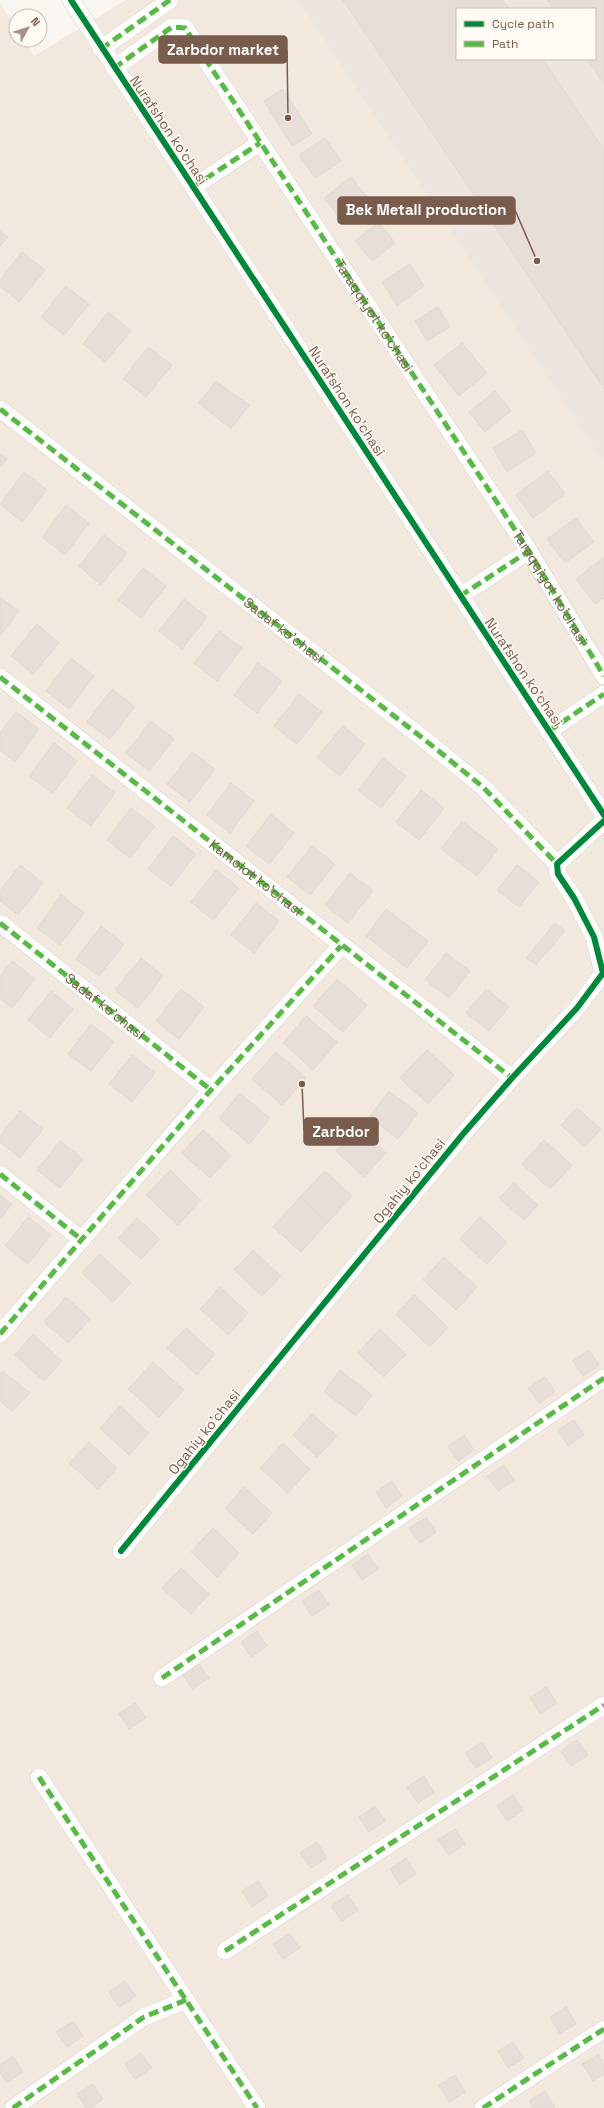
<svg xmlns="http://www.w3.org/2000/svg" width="604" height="2108" font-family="'Space Grotesk',sans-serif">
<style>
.residential{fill:#f2e8de;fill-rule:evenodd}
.industrial{fill:#ede5e0;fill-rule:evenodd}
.building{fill:#e6ded7;stroke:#e2d8d2}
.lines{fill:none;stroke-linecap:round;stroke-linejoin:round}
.minor-casing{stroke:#d7d1cb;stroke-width:18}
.minor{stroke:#fefefd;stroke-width:17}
.quiet{stroke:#58b947;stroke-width:5;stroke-dasharray:10 5;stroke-linecap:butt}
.cycleway-casing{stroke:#fffaf3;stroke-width:8}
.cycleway{stroke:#00873e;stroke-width:6}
.labels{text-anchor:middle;stroke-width:3;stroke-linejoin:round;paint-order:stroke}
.street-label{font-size:14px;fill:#7a5c4d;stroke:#fffaf3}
.leader{fill:none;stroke:#7a5c4d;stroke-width:1.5}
.callout-dot{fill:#7a5c4d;stroke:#fffaf3;stroke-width:1.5}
.callout{fill:#7a5c4d;stroke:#7a5c4d;stroke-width:1.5}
.callout-label{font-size:15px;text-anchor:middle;font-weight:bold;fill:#fff}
</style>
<rect width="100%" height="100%" fill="#f9f5f0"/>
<path class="residential" d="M126 0H604V2108H0V3L16 28V40H24L34 56ZM457 9H595V59H457Z"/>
<path class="industrial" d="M298 0H604V462ZM457 9H595V59H457Z"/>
<g class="building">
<polygon points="343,0 503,0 509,9 457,9 457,59 543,59 604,150 604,389"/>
<polygon points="547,0 604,0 604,84 587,59 595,59 595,9 553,9"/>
<polygon points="283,89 312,134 292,146 264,101"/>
<polygon points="325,138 341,161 315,178 299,155"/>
<polygon points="351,177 371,202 344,223 324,198"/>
<polygon points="379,222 395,243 372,261 355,241"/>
<polygon points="0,231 8,237 0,247"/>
<polygon points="22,252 45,270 19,302 0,286 0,280"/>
<polygon points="410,264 424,286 397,305 382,282"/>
<polygon points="66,286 89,304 64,335 41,317"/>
<polygon points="438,307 450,327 427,341 415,321"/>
<polygon points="108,312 131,331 105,362 83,344"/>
<polygon points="462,343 487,373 459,396 434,365"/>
<polygon points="148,347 172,365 146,397 123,379"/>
<polygon points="216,381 249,405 231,429 199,403"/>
<polygon points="495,391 511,411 485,432 469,412"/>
<polygon points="522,430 536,453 507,472 493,448"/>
<polygon points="0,454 7,459 0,467"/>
<polygon points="548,471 565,494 533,518 516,495"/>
<polygon points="24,472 47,490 22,522 0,504"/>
<polygon points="66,505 89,523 65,555 42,537"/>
<polygon points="576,518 594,542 565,563 547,539"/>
<polygon points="104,535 127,553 101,585 79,566"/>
<polygon points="604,557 604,598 595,604 576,579"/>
<polygon points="143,568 166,586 141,618 118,600"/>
<polygon points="0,597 19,611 0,636"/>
<polygon points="184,599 207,617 182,649 159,631"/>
<polygon points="37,624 59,643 33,674 11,656"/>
<polygon points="219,631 242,648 217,681 194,663"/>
<polygon points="71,658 94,676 69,709 46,691"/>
<polygon points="258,663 282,681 257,713 234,695"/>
<polygon points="112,689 135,707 110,739 87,722"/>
<polygon points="299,694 322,712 297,744 274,726"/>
<polygon points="16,712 39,729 15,762 0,750 0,733"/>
<polygon points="151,721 174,739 149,771 126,753"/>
<polygon points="343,726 365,744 340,776 317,757"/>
<polygon points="54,743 77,761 53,793 29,776"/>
<polygon points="192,752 215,769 190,802 167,784"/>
<polygon points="383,758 406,776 381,808 358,790"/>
<polygon points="92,775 115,793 91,826 67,808"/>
<polygon points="231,783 254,801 230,833 207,815"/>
<polygon points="421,790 444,808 419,840 396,822"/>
<polygon points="131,808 155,826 130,858 107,840"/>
<polygon points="271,814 294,833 269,864 246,846"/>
<polygon points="462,821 498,849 477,876 441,849"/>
<polygon points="173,836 196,854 171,886 148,869"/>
<polygon points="312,846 335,864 310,895 287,877"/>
<polygon points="20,865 43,883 18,915 0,901 0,891"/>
<polygon points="517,865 539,882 519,907 497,890"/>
<polygon points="216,870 239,888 213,920 191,902"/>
<polygon points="350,873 373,891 348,923 325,905"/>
<polygon points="61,895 84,913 60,945 37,928"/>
<polygon points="256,903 279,921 254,953 231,935"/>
<polygon points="386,909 428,941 407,968 366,936"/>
<polygon points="555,923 565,931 536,965 526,958"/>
<polygon points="101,926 124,944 99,976 76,959"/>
<polygon points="446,953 470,971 449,998 425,980"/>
<polygon points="141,958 163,976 138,1008 115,990"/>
<polygon points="12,961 35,979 12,1008 0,998 0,976"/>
<polygon points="337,979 367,1005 343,1032 313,1006"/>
<polygon points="181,989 204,1007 179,1039 156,1021"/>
<polygon points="486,989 509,1007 489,1031 466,1013"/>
<polygon points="51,991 73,1009 50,1038 28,1020"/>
<polygon points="306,1016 337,1042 313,1070 283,1043"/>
<polygon points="91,1024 114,1042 91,1071 68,1054"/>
<polygon points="427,1050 454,1075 428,1104 400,1078"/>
<polygon points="276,1052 306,1078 282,1105 252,1079"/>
<polygon points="132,1055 155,1073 132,1102 109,1084"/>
<polygon points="389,1091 418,1113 398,1139 369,1117"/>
<polygon points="240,1093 270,1118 249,1144 219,1118"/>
<polygon points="577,1108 601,1129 584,1147 561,1125"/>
<polygon points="20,1111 43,1129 20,1158 0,1142 0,1136"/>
<polygon points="358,1127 386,1153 364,1177 336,1151"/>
<polygon points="203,1130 231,1156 210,1178 182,1153"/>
<polygon points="544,1140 572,1165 550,1189 522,1164"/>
<polygon points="60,1141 83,1159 60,1188 37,1170"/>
<polygon points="170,1170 201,1200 178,1225 146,1195"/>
<polygon points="325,1171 352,1196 327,1223 300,1197"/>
<polygon points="514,1183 538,1205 524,1220 499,1198"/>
<polygon points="0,1195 12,1204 0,1219"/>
<polygon points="300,1197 327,1223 301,1252 273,1227"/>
<polygon points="28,1217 51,1235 28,1264 5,1246"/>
<polygon points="480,1217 507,1242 487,1264 460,1239"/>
<polygon points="137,1218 160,1239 141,1259 118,1238"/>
<polygon points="253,1250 281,1276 262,1296 234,1270"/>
<polygon points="100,1254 131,1283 113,1302 82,1273"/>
<polygon points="444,1257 477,1287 456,1310 423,1280"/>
<polygon points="220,1287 248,1313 228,1335 200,1309"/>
<polygon points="414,1295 448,1327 430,1347 396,1315"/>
<polygon points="66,1297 90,1319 68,1343 44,1322"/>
<polygon points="186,1328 215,1354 197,1375 167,1348"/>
<polygon points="380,1329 406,1354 384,1377 358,1353"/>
<polygon points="33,1334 62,1361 44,1381 15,1355"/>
<polygon points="589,1350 599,1365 583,1376 573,1361"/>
<polygon points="153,1362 184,1390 159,1417 128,1389"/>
<polygon points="340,1370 372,1395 356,1416 324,1392"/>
<polygon points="2,1371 30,1393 12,1411 0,1401 0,1374"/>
<polygon points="545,1377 555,1392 539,1403 528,1388"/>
<polygon points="120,1406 149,1433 129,1455 100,1428"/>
<polygon points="312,1414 337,1436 317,1457 293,1435"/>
<polygon points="574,1420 584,1435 568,1446 558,1430"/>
<polygon points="464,1435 474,1450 458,1461 448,1446"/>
<polygon points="89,1442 117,1468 98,1489 69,1463"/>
<polygon points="283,1443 310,1469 288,1493 260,1468"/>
<polygon points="504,1465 514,1480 498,1491 487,1476"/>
<polygon points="392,1481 402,1496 386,1508 376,1492"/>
<polygon points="244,1487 272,1513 253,1534 225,1508"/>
<polygon points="426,1517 436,1532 420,1543 409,1528"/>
<polygon points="213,1528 239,1553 217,1577 191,1552"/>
<polygon points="368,1554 378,1569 362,1580 352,1565"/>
<polygon points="181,1568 209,1594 191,1614 162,1588"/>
<polygon points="319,1590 329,1605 312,1616 302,1601"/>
<polygon points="257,1631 267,1646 251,1657 241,1642"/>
<polygon points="198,1663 209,1678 192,1689 182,1673"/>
<polygon points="546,1687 557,1703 540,1714 530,1698"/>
<polygon points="135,1703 146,1718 129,1729 119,1714"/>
<polygon points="577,1740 588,1755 571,1766 561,1751"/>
<polygon points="482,1742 492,1758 476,1768 465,1753"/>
<polygon points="424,1776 434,1792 418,1803 407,1787"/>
<polygon points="513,1795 523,1810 507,1821 497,1806"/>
<polygon points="375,1806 385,1821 369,1832 359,1817"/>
<polygon points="455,1829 465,1844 449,1855 438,1840"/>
<polygon points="317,1842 327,1858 311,1868 300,1853"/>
<polygon points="406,1858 416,1874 400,1885 390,1869"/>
<polygon points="258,1881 268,1896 252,1907 242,1891"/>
<polygon points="348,1895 358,1910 342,1921 331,1906"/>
<polygon points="289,1933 300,1948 283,1959 273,1944"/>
<polygon points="125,1981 136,1996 119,2007 109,1992"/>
<polygon points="566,2007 576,2024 560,2034 550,2017"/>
<polygon points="73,2021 83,2036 67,2047 56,2032"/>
<polygon points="513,2042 524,2058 508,2068 498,2051"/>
<polygon points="141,2053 152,2068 135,2079 125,2064"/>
<polygon points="598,2055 604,2065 604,2074 593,2081 582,2064"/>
<polygon points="13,2056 23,2072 7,2083 0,2072 0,2065"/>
<polygon points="455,2075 465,2092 449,2102 439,2085"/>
<polygon points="93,2084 103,2099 90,2108 86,2108 77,2094"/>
<polygon points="545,2091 555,2108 533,2108 529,2101"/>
</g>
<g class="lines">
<g class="minor-casing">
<g id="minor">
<polyline points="71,0 604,815"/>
<polyline points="101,49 170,0"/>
<path id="s1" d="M114 68 172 27 185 28 529 551 604 676"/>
<polyline points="193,187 260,143"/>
<path id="s2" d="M0 409 425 740 483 787 557 864"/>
<polyline points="460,596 529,551"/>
<polyline points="0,677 512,1078"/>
<polyline points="549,731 604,694"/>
<polyline points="0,923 211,1090"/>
<polyline points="0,1174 82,1240"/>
<polyline points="0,1334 211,1090 341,946"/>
<polyline points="121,1551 463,1134 512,1078 577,1008 603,973 594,937 574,898 558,874 557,864 604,821"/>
<polyline points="162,1678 604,1378"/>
<polyline points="39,1777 257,2108"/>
<polyline points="225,1951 604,1705"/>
<polyline points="13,2108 144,2017 186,2000"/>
<polyline points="483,2108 604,2029"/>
</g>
</g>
<use href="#minor" class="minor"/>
<g class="quiet">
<polyline points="101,49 170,0"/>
<polyline points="114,68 172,27 185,28 529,551 604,676"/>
<polyline points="193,187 260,143"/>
<polyline points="0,409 425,740 483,787 557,864"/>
<polyline points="460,596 529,551"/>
<path id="s3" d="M0 677 512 1078"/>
<polyline points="549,731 604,694"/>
<path id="s4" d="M0 923 211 1090"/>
<polyline points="0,1174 82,1240"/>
<polyline points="0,1334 211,1090 341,946"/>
<polyline points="162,1678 604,1378"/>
<polyline points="39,1777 257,2108"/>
<polyline points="225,1951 604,1705"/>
<polyline points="13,2108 144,2017 186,2000"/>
<polyline points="483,2108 604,2029"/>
</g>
<g class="cycleway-casing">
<g id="cycleway">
<polyline points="71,0 604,815"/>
<polyline points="121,1551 463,1134 512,1078 577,1008 603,973 594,937 574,898 558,874 557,864 604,821"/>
</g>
</g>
<use href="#cycleway" class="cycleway"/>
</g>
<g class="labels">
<g class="street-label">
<text transform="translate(169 130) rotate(56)" y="5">Nurafshon ko'chasi</text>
<text dy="5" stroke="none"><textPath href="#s1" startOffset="428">Taraqqiyot ko'chasi</textPath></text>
<text transform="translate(347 401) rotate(57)" y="5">Nurafshon ko'chasi</text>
<text dy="5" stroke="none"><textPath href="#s1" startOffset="752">Taraqqiyot ko'chasi</textPath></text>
<text dy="5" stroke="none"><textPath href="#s2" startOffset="360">Sadaf ko'chasi</textPath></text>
<text transform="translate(524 672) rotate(56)" y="5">Nurafshon ko'chasi</text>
<text dy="5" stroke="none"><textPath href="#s3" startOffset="325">Kamolot ko'chasi</textPath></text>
<text dy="5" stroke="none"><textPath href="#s4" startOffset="134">Sadaf ko'chasi</textPath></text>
<text transform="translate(409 1181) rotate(-51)" y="5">Ogahiy ko'chasi</text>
<text transform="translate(204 1432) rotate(-51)" y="5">Ogahiy ko'chasi</text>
</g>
</g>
<path class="leader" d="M288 118L287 50M537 261L515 210M302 1084L304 1131"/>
<g class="callout-dot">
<circle cx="288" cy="118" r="4"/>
<circle cx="537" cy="261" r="4"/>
<circle cx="302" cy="1084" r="4"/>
</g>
<g class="callout">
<rect x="159" y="36" width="128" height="27" rx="4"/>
<rect x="338" y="197" width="177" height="27" rx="4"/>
<rect x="304" y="1118" width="74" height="27" rx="4"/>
</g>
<g class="callout-label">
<text x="223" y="55">Zarbdor market</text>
<text x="426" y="215">Bek Metall production</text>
<text x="341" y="1137">Zarbdor</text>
</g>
<rect x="456" y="8" width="140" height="52" fill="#fffaf3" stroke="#cabbb1"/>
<rect x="464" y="21" width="20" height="6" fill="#00873e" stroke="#cabbb1"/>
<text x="492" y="28" font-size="12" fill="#7a5c4d">Cycle path</text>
<rect x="464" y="41" width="20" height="6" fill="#58b947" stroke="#cabbb1"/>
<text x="492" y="48" font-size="12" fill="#7a5c4d">Path</text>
<g transform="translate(28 28) rotate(51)"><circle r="19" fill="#fffaf3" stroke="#cabbb1"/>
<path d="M0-3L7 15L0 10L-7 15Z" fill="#a69286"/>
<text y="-6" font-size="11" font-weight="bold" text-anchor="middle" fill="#7a5c4d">N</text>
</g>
</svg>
